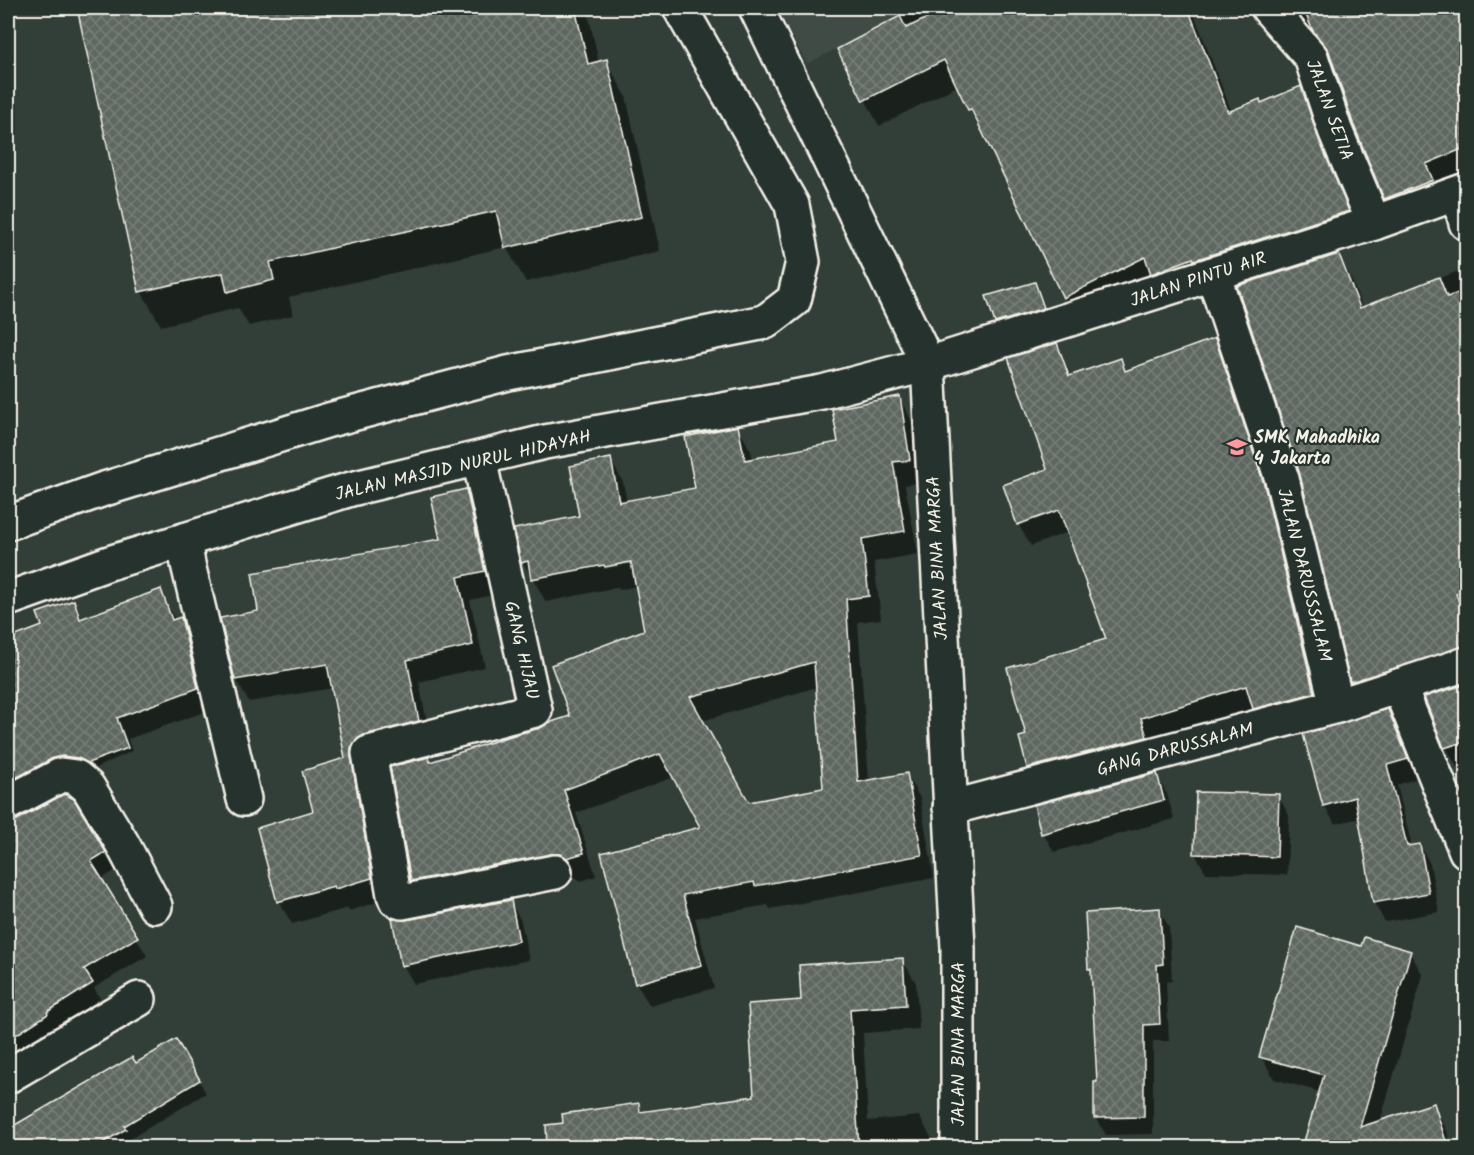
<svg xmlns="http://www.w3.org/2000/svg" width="1474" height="1155" font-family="Kalam,sans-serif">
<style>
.built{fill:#404b44}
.shadow{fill:#0007;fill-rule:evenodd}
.building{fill:url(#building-cross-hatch);stroke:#f4f1e8;stroke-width:1.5;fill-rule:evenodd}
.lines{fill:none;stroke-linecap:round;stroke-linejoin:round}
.minor-casing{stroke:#f4f1e8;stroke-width:38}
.tertiary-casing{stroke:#f4f1e8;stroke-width:38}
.minor{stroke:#26332d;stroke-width:33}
.tertiary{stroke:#26332d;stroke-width:33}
.labels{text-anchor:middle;stroke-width:4.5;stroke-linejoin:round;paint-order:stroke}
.street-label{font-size:18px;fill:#f4f1e8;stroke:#26332d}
.poi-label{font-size:18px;font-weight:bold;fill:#f4f1e8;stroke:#26332d;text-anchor:start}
</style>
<defs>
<pattern id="building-cross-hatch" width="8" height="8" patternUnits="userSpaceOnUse" patternTransform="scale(1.5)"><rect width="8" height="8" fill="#5f6861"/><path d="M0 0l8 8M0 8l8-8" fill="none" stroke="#777e78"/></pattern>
</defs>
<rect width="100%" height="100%" fill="#323e38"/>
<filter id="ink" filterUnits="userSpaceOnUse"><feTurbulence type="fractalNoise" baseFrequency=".0167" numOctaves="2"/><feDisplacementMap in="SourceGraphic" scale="12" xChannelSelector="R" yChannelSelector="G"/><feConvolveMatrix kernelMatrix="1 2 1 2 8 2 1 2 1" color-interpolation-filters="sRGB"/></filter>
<g filter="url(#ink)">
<polygon class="built" points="777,8 915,8 807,64"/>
<g class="shadow">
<polygon points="78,8 587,8 599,63 606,61 626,96 660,251 526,282 506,247 289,297 293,315 249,326 238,308 161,326 141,291"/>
<polygon points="897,8 1208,8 1194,14 1232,113 1260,101 1262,104 1300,88 1315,114 1362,237 1079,322 1065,297 984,135 957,86 879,126 839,50 901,17"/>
<polygon points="1294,8 1466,8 1466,174 1398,221 1386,199 1354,123 1333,61 1315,32 1311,34 1306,28"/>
<polygon points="1338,256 1350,276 1363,309 1466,268 1466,668 1364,702 1352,681"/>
<polygon points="1035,284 1048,317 1002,332 997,322"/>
<polygon points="1214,340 1226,361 1275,507 1326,714 1266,730 1254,709 1152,739 1041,789 1029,768 1021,738 1028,736 1108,640 1068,532 1031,546 1018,524 1049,470 1056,345 1072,377 1120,359 1127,372"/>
<path d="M899 398 912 421 923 482 905 485 918 554 874 562 881 619 858 622 869 781 906 774 920 798 934 878 770 909 768 905 695 918 714 988 650 1006 636 983 702 828 674 777 576 813 596 876 581 881 575 877 565 876 425 904 412 881 428 759 431 763 540 730 572 717 646 631 637 586 619 590 618 587 546 602 523 562 581 518 610 459 623 482 627 502 697 489 738 428 751 451 753 460 839 443ZM638 559 639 562 604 569V566ZM817 687 825 790 749 804 702 721Z"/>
<path d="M466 491 479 513 497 594 470 600 485 667 419 682 431 743 363 771 384 900 349 911 348 908 292 924 279 901 315 812 347 759 333 688 249 702 236 680 259 612 442 540ZM353 781H356L375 885H372Z"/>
<polygon points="160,591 176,621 181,619 193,640 210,710 128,739 132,751 8,809 8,640 43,627 73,602 83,620"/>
<polygon points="1466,685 1466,797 1462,766 1457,767 1446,747"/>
<polygon points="1387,711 1398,730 1418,778 1397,785 1412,847 1420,845 1430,864 1439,912 1385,922 1374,903 1360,818 1335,824 1324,805"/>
<polygon points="1156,775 1167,794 1174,819 1054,852 1043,833"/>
<polygon points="1278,796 1289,815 1287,875 1206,873 1195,854"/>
<polygon points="79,811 115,871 101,879 147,956 94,988 102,1002 30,1051 27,1045 8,1057 8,854"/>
<polygon points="510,901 521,921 529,960 414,984 403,965"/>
<polygon points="1159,910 1169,927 1172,981 1166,982 1169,1041 1153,1041 1153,1134 1106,1135 1096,1118 1098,1083 1093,974 1090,968"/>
<polygon points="1362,947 1410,953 1423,975 1380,1122 1433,1105 1446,1128 1452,1148 1307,1148 1320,1092 1274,1079 1261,1056"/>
<polygon points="902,959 916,983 919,1029 863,1033 868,1121 919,1116 933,1141 934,1148 568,1148 638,1105 643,1113 756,1098 803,1002"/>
<polygon points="176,1041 206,1093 130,1139 131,1142 122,1148 8,1148 8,1125 13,1121 16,1126 135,1065"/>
</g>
<g class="building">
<polygon points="77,8 575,8 588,64 607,59 642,217 505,248 496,211 270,262 274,280 227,292 223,273 139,292"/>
<polygon points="949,8 1188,8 1228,112 1260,99 1261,103 1301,86 1318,137 1349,211 1194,260 1193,258 1151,274 1145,257 1063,298 971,109 968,110 944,60 863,101 837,49 900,16 906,28"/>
<polygon points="1303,8 1467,8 1467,147 1426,164 1433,180 1384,199 1353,123 1329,51 1313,31"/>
<polygon points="1339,254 1360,308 1439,277 1447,297 1467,290 1467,590 1456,594 1467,622 1467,646 1350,682 1300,475 1237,286"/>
<polygon points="1035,282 1044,308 995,323 986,296"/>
<polygon points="1215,338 1264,484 1314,693 1253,709 1246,686 1141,718 1147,737 1027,768 1019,737 1026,735 1007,668 1106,639 1059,510 1017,525 1003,485 1047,469 1008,358 1057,343 1069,376 1121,358 1125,371"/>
<path d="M900 396 910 460 893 462 905 531 862 539 869 596 846 599 858 782 907 773 922 855 755 886 754 882 683 895 702 965 635 984 601 853 700 827 660 754 564 790 584 853 567 858 561 854H551L411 881 390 767 429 757 430 762 507 737 540 728 548 723 570 716 551 665 644 630 631 562 605 567 604 565 531 579 528 561 521 563 514 529 579 516 570 466 611 458 619 502 695 488 685 437 738 426 745 460 838 442 832 409ZM814 662 823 788 749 802 690 697Z"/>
<polygon points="466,489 485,571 458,577 473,645 407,660 419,721 364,735 356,740 351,748 351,756 372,878 335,889 334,886 277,902 257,828 313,811 302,771 345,758 327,664 235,680 220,618 258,611 252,573 440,539 431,497"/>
<polygon points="161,589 172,620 181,617 198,688 117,718 128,748 88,763 78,758 63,756 53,758 8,782 8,639 42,626 37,613 74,600 80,619"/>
<polygon points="1467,684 1467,741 1444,748 1424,697"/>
<polygon points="1388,709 1408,759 1387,765 1407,846 1420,844 1429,893 1373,903 1355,797 1323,806 1303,734"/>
<polygon points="1157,773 1164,800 1041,834 1034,805"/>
<polygon points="1196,792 1279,794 1277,857 1194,854"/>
<polygon points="64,794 74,799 106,852 91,861 138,937 84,969 93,983 47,1012 48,1014 8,1040 8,822 17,820"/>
<polygon points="511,900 519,941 401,966 392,918 406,920"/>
<polygon points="1160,908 1163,964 1157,965 1160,1024 1144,1025 1144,1117 1094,1118 1094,1082 1097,1082 1091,969 1088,969 1085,913"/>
<polygon points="1297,927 1361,946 1364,937 1411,951 1360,1127 1434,1103 1448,1148 1302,1148 1324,1075 1259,1057"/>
<polygon points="903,958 906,1005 850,1009 859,1148 547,1148 546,1125 563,1123 562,1114 639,1103 640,1112 754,1096 748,1004 801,1000 799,965"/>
<polygon points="176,1039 200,1080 124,1126 126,1129 94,1148 8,1148 8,1129 132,1057 136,1063"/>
</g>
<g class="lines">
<g class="minor-casing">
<g id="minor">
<polyline points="1268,8 1311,57 1335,130 1374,223"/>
<polyline points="1458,194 1466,223"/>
<polyline points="1213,274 1282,479 1337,706"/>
<polyline points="479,459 535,710 369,753 394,895 396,900 402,902 555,872"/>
<polyline points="8,523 101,490 329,420 508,373 765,322 794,300 803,262 792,205 680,8"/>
<polyline points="184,540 188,564 244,799"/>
<polyline points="8,599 109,563 351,489 545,442 822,392 928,364 1374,223 1466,190"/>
<polyline points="1399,686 1466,851"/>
<polyline points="8,803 61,775 76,777 88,787 122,843 155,906"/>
<polyline points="950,808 1337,706 1466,664"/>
<polyline points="8,1076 139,999"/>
</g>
</g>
<g class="tertiary-casing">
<polyline id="tertiary" points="756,8 928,364 958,948 958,1148"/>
</g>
<use href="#minor" class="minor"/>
<use href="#tertiary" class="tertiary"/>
</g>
</g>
<defs>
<g id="school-bare" transform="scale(1.62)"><path d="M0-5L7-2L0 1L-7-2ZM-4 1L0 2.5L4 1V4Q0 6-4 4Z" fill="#ff9aa2" stroke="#26332d" stroke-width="2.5" paint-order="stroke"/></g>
</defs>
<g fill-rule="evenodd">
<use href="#school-bare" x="1237" y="447"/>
</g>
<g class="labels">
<g class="street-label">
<text transform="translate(1330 110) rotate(70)" y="6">JALAN SETIA</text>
<text transform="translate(1198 279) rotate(-18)" y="6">JALAN PINTU AIR</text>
<text transform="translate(463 465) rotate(-13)" y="6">JALAN MASJID NURUL HIDAYAH</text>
<text transform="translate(937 558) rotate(-93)" y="6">JALAN BINA MARGA</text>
<text transform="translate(1305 575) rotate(76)" y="6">JALAN DARUSSSALAM</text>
<text transform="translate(522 650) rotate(77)" y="6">GANG HIJAU</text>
<text transform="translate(1175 749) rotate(-15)" y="6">GANG DARUSSALAM</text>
<text transform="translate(958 1044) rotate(-90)" y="6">JALAN BINA MARGA</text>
</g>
<g class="poi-label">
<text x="1254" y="443">SMK Mahadhika<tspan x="1254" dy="21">4 Jakarta</tspan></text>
</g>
</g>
<rect width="1474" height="1155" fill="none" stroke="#26332d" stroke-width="30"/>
<rect x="15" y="15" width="1444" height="1125" fill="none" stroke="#f4f1e8" stroke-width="2" filter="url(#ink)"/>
</svg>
